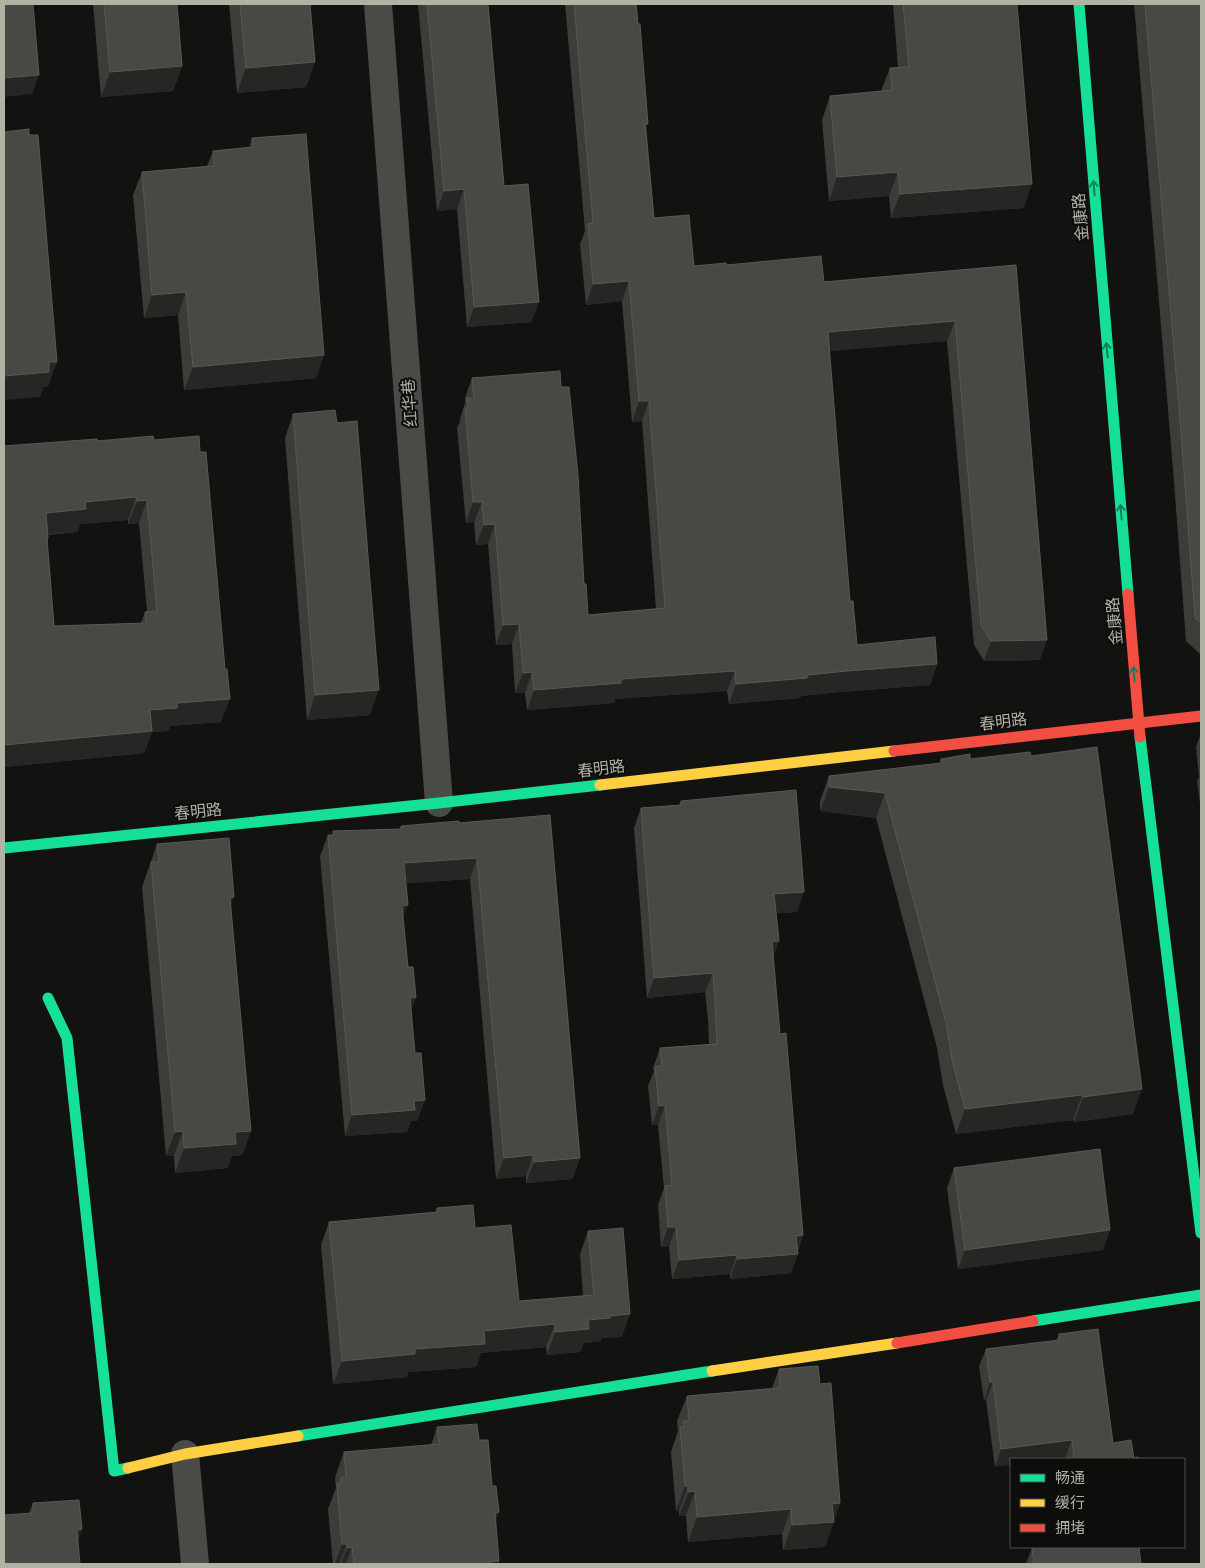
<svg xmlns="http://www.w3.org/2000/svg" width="1205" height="1568" font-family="'DM Sans','Noto Sans SC',sans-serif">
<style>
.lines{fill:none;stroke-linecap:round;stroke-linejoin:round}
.street{stroke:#4a4b46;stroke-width:28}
.fast{stroke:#16e098;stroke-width:11}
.slow{stroke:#ffcf43;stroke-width:11}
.jam{stroke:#f24e42;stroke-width:11}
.wall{fill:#3c3c38;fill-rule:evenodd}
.shaded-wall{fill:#262624}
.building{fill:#484844;stroke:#595953;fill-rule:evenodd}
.oneway{stroke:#128159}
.labels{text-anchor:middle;stroke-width:4;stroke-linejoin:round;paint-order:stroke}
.street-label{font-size:16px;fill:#b1b1a4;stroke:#0d0d0c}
</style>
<rect width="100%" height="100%" fill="#121211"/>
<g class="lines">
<g class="street">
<polyline points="378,4 439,803"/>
<polyline points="185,1454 195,1564"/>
</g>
<g class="fast">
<polyline points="1079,4 1128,594"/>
<polyline points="1140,737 1201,1233"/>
<polyline points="4,848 439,803 600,785"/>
<polyline points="48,998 67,1038 114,1471 128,1468"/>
<polyline points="1033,1321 1201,1295"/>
<polyline points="298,1436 712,1371"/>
</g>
<g class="slow">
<polyline points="600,785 894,751"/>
<polyline points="712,1371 897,1343"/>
<polyline points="128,1468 185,1454 298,1436"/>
</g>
<g class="jam">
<polyline points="1128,594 1140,737"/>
<polyline points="894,751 1201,716"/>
<polyline points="897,1343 1033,1321"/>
</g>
</g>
<g class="wall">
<polygon points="93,4 177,4 182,66 173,91 101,97"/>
<polygon points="229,4 310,4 315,62 306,87 237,93"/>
<polygon points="418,4 488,4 504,186 539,302 531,322 467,327 457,209 437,211"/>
<polygon points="565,4 636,4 654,218 694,266 727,265 824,282 1016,265 1040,660 984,661 974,645 947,341 829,351 850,601 857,645 937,664 930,685 840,692 801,696 800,698 729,704 727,691 615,699 614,703 527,710 525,693 515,693 512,644 496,645 488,544 476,545 474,522 466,523 457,428 460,422 460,419 465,403 465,398 472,378 561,387 588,615 656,609 642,421 632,422 622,301 586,305 580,244 585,231"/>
<polygon points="893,4 1017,4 1024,208 891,218 889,196 829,201 822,120 830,96 881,91 890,68 898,68"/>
<polygon points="1134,4 1201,4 1201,655 1186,641 1173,469"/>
<polygon points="252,138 324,355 316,378 184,390 178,315 144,318 133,195 142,172 207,166 213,151 249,148"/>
<polygon points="293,414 370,715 307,720 285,438"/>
<path d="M154 440 221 722 170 726 169 731 152 732 144 753 4 767V446L97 441ZM128 520V524L139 523 147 611 145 612 141 623 54 626 47 541 48 535 77 532 80 524Z"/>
<polygon points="1201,733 1201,811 1197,781 1199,777 1196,747"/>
<polygon points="1031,756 1133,1114 1074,1122 1073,1120 956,1134 943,1085 937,1048 876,818 820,811 820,801 829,776 940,763 941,759 970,759"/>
<polygon points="681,801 797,912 776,913 779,941 773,956 780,1034 803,1235 798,1250 798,1254 791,1273 730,1279 730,1274 672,1279 669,1246 661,1247 658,1205 664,1188 658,1125 652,1125 648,1086 654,1071 653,1068 660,1048 709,1044 708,1020 705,992 647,998 634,828 641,808 679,805"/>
<polygon points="550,815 580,1158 572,1179 526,1183 526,1176 496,1179 470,879 406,883 403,918 408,967 416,997 411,1010 415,1053 425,1100 417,1121 411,1121 407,1132 345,1136 320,856 328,835 332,835 333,831 400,829 401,826 459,823"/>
<polygon points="157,844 231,906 251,1131 242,1155 232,1156 227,1168 175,1173 174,1156 166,1156 142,887"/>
<polygon points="954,1168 1110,1230 1103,1250 958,1269 947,1188"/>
<polygon points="437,1208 475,1228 519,1301 583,1296 580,1254 588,1231 622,1337 602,1338 601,1341 584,1343 580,1352 547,1355 546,1347 481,1353 476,1367 408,1372 407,1377 333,1384 321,1245 329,1222 436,1212"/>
<polygon points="1059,1334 1113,1443 1134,1458 1139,1459 1065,1459 1065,1458 1057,1459 1011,1459 995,1467 986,1400 984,1400 979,1366 986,1349 1056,1341"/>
<polygon points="779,1369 820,1384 840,1503 825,1547 783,1550 782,1534 688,1542 686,1516 679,1516 679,1511 676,1511 671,1452 678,1431 677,1421 687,1396 772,1388"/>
<polygon points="437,1427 479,1440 495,1521 499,1561 498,1564 333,1564 328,1509 336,1488 335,1477 344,1452 431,1445"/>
<polygon points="33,1503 82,1529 78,1540 29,1513"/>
<polygon points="1032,1548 1141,1564 1026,1564"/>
</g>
<g class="shaded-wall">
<polygon points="315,62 306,87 237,93 246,68"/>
<polygon points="182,66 173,91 101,97 110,72"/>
<polygon points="39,75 32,94 4,97 4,78"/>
<polygon points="898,172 889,196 829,201 837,177"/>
<polygon points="1032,184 1024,208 891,218 900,194"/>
<polygon points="464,189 457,209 437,211 444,191"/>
<polygon points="629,281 622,301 586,305 593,284"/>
<polygon points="186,292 178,315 144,318 152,295"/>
<polygon points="539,302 531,322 467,327 474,307"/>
<polygon points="955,321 947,341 820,352 828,332"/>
<polygon points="324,355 316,378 184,390 193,367"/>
<polygon points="49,362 57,362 48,387 44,387 40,397 4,400 4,376"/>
<polygon points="639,401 649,401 642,421 632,422"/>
<polygon points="136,497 128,520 80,524 77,532 38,535 46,513 85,502"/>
<polygon points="147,500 139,523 128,524 137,501"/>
<polygon points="473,502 482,502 474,522 466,523"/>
<polygon points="495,524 488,544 476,545 484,525"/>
<polygon points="519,624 512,644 496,645 503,625"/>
<polygon points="1047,640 1040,660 984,661 991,641"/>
<polygon points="937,664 930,685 840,692 801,696 800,698 729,704 736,684 847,671"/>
<polygon points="735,671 727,691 615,699 614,703 527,710 534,690 621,679"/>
<polygon points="532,672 525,693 515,693 523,673"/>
<polygon points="379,690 370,715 307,720 315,695"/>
<polygon points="230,699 221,722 170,726 169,731 152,732 144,753 4,767 4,745 177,703"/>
<polygon points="829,787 885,793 876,818 820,811"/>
<polygon points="477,858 470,879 397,884 404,863"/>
<polygon points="804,892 797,912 767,914 774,894"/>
<polygon points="234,897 225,922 230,898"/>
<polygon points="408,905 400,926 402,906"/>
<polygon points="772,941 779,941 772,960"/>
<polygon points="713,973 705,992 647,998 654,978"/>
<polygon points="416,997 408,1018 410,998"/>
<polygon points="1142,1089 1133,1114 1074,1122 1083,1097"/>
<polygon points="1082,1095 1073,1120 956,1134 965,1109"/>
<polygon points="425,1100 417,1121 411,1121 407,1132 345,1136 352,1115 414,1101"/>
<polygon points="665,1105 658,1125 652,1125 659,1106"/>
<polygon points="183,1131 174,1156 166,1156 175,1132"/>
<polygon points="251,1131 242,1155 232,1156 227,1168 175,1173 184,1148 235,1132"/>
<polygon points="533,1155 526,1176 496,1179 504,1158"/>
<polygon points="580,1158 572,1179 526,1183 534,1162"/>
<polygon points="668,1227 676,1227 669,1246 661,1247"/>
<polygon points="1110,1230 1103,1250 958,1269 965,1250"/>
<polygon points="803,1235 796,1254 798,1254 791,1273 730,1279 737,1259 796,1236"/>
<polygon points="737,1255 730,1274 672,1279 679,1260"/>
<polygon points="630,1314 622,1337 602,1338 601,1341 584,1343 580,1352 547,1355 555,1332 588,1320 610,1316"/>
<polygon points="555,1324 546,1347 481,1353 476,1367 408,1372 407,1377 333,1384 342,1361 484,1331"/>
<polygon points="990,1382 993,1382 986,1400 984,1400"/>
<polygon points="1072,1440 1065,1458 1057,1459 1011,1459 1011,1465 995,1467 1001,1449"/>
<polygon points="685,1486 688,1486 679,1511 676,1511"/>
<polygon points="695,1491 686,1516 679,1516 688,1492"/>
<polygon points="840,1503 825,1547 783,1550 792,1525 832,1504"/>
<polygon points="791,1509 782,1534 688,1542 697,1517"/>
<polygon points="499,1512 490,1537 495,1513"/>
<polygon points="82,1529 75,1548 77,1530"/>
<polygon points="342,1544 347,1544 339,1564 335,1564"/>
<polygon points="352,1547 346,1564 341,1564 347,1548"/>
<polygon points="499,1561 498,1564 488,1564 489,1562"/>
</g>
<g class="building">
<polygon points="4,4 33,4 39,75 4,78"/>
<polygon points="104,4 177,4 182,66 110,72"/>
<polygon points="240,4 310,4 315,62 246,68"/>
<polygon points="427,4 488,4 504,186 528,184 539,302 474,307 464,189 444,191"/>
<polygon points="574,4 636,4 638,24 640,24 648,124 645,124 654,218 689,215 694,266 726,263 727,265 821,256 824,282 1016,265 1047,640 991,641 981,625 955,321 828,332 850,601 853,601 857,645 935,637 937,664 847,671 807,675 807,678 736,684 735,671 621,679 621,683 534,690 532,672 523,673 519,624 503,625 495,524 484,525 482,502 473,502 465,408 468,408 467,398 474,398 472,378 560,371 561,387 569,387 578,475 584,584 586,584 588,615 665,608 649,401 639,401 629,281 593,284 588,224 593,223"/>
<polygon points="903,4 1017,4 1032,184 900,194 898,172 837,177 830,96 892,90 890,68 909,67"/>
<polygon points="1145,4 1201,4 1201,623 1195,618 1182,445"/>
<polygon points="29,129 29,135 38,135 57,362 49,362 49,372 4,376 4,132"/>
<polygon points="306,134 324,355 193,367 186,292 152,295 142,172 214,166 213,151 253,147 252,138"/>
<polygon points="335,410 337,423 357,421 379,690 315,695 293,414"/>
<path d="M153 436 154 440 199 436 200 452H206L225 669H227L230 699 177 703V708L150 710 152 731 4 745V446L97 439V441ZM136 497 137 501 147 500 157 611 145 612 146 623 54 626 47 538H48L46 513 86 509 85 502Z"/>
<polygon points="1097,747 1142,1089 1083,1097 1082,1095 965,1109 952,1060 946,1023 885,793 829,787 829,776 941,763 941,759 970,754 970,759 1030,752 1031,756"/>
<polygon points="796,790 804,892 774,894 779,941 772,941 780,1034 786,1033 803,1235 796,1236 798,1254 737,1259 737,1255 679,1260 676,1227 668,1227 665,1186 672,1185 665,1105 659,1106 655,1067 662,1066 660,1048 717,1044 715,1001 713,973 654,978 641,808 681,805 681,801"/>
<polygon points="550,815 580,1158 534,1162 533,1155 504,1158 477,858 404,863 408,905 402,906 408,967 413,967 416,997 410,998 415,1053 421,1053 425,1100 414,1101 415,1110 352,1115 328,835 334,835 333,831 401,829 401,826 459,821 459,823"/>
<polygon points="229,838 234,897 230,898 251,1131 235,1132 236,1144 184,1148 183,1131 175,1132 151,862 159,862 157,844"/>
<polygon points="1100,1149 1110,1230 965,1250 954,1168"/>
<polygon points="473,1205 475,1228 511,1225 519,1301 594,1295 588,1231 623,1228 630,1314 610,1316 610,1318 588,1320 589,1329 555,1332 555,1324 484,1331 485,1344 415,1349 415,1354 342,1361 329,1222 437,1212 437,1208"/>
<polygon points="1098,1329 1113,1443 1131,1440 1134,1458 1138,1457 1139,1459 1074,1459 1072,1440 1001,1449 993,1382 990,1382 986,1349 1059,1340 1059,1334"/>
<polygon points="818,1366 820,1384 831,1383 840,1503 832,1504 834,1522 792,1525 791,1509 697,1517 695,1491 688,1492 688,1486 685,1486 680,1427 684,1427 683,1421 689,1421 687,1396 780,1388 779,1369"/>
<polygon points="477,1424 479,1440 488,1440 492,1486 496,1486 499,1512 495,1513 499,1561 489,1562 490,1564 354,1564 352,1547 347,1548 347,1544 342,1544 337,1484 341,1484 341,1477 346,1477 344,1452 439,1444 437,1427"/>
<polygon points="79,1500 82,1529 77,1530 80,1564 4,1564 4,1515 33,1513 33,1503"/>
<polygon points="1040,1547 1139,1547 1141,1564 1034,1564 1032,1548"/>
</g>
<defs><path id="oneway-shaft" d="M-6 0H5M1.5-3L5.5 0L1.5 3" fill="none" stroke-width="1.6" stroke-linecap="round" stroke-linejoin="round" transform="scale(1.25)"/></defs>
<g class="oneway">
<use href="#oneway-shaft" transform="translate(1094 188) rotate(-95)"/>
<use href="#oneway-shaft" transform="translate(1107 350) rotate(-95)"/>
<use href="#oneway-shaft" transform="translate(1121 512) rotate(-95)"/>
<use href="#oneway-shaft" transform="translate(1134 674) rotate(-95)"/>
</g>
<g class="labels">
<g class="street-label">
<text transform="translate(1080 217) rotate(-95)" y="6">金康路</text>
<text transform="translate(409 403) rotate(-94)" y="6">红华巷</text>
<text transform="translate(1114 621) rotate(-95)" y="6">金康路</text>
<text transform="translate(1003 721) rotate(-7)" y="6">春明路</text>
<text transform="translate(601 768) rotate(-7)" y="6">春明路</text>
<text transform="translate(198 811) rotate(-6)" y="6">春明路</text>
</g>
</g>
<rect width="1205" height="1568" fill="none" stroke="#b1b1a4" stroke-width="10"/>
<rect x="1010" y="1458" width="175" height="90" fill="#0d0d0c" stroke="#4f4f49"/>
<rect x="1020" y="1474" width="25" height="8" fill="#16e098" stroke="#4f4f49"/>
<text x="1055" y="1483" font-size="15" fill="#b1b1a4">畅通</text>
<rect x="1020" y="1499" width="25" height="8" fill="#ffcf43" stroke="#4f4f49"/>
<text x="1055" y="1508" font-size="15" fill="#b1b1a4">缓行</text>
<rect x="1020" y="1524" width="25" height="8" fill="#f24e42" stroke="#4f4f49"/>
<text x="1055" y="1533" font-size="15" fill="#b1b1a4">拥堵</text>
</svg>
